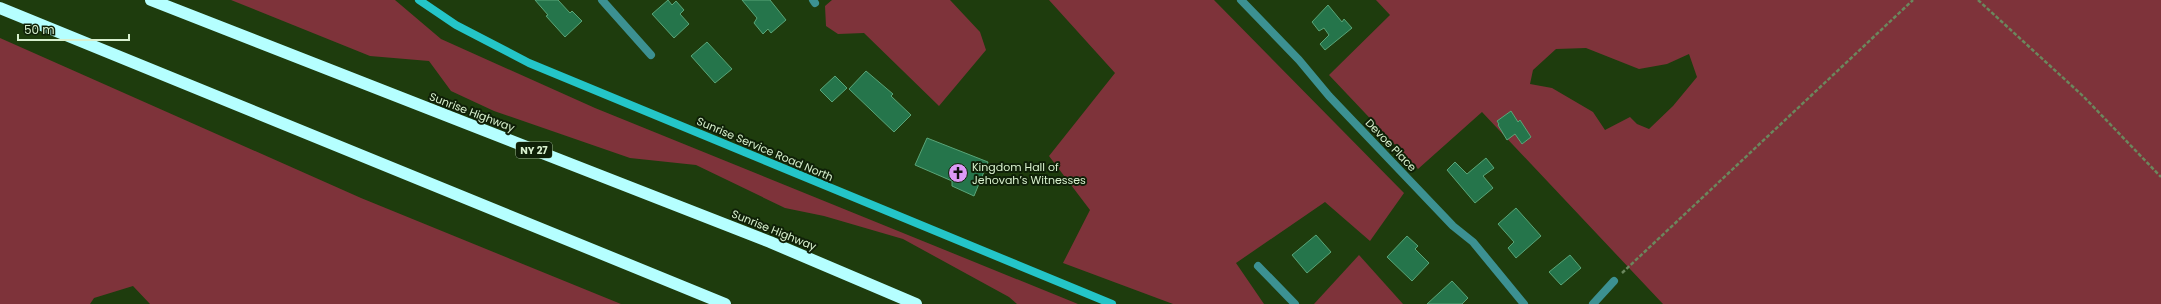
<svg xmlns="http://www.w3.org/2000/svg" width="2161" height="304" font-family="Poppins,sans-serif">
<style>
.green{fill:#7e333a;fill-rule:evenodd}
.building{fill:#25754b;stroke:#59a578}
.lines{fill:none;stroke-linecap:round;stroke-linejoin:round}
.path{stroke:#6b875d;stroke-width:2.5;stroke-dasharray:4 2;stroke-linecap:butt}
.street{stroke:#3c9192;stroke-width:8}
.secondary{stroke:#24c5c8;stroke-width:8}
.highway{stroke:#b5ffff;stroke-width:12}
.labels{text-anchor:middle;stroke-width:4;stroke-linejoin:round;paint-order:stroke}
.shield{fill:#0f2007;stroke:#9cb292;stroke-width:1}
.shield-label{font-size:10px;font-weight:bold;fill:#d8f0ce}
.street-label{font-size:11px;fill:#d8f0ce;stroke:#0f2007}
.poi-label{font-size:11px;fill:#d8f0ce;stroke:#0f2007;text-anchor:start}
</style>
<rect width="100%" height="100%" fill="#1e3c0d"/>
<g class="green">
<polygon points="231,0 395,0 441,39 595,108 1078,304 1017,304 1009,297 903,239 824,216 785,208 696,165 630,158 494,111 451,91 429,61 370,56"/>
<polygon points="832,0 950,0 980,32 986,50 939,106 864,33 838,34 826,26 825,6"/>
<polygon points="1049,0 1214,0 1404,193 1370,241 1325,202 1236,263 1264,304 1173,304 1063,263 1090,210 1049,156 1115,73"/>
<path d="M1376 0H2161V304H1663L1482 112 1418 169 1329 75 1390 15ZM1586 48 1639 69 1667 64 1689 54 1697 77 1673 106 1649 129 1637 124 1630 117 1605 130 1593 112 1552 88 1530 84 1533 70 1556 49Z"/>
<polygon points="0,38 361,198 621,304 150,304 133,286 94,298 90,304 0,304"/>
<polygon points="1359,255 1403,304 1314,304"/>
</g>
<g class="building">
<polygon points="535,0 558,0 570,13 572,11 582,21 565,37 546,16 548,15"/>
<polygon points="668,0 672,5 676,1 684,10 680,14 689,24 674,38 652,14"/>
<polygon points="742,0 770,0 786,20 771,33 768,29 763,34 754,23 757,18"/>
<polygon points="1328,5 1342,22 1344,19 1352,28 1325,50 1320,44 1329,35 1324,28 1319,31 1312,22"/>
<polygon points="707,42 732,69 715,83 691,56"/>
<polygon points="866,71 893,94 891,96 911,115 894,132 849,89"/>
<polygon points="835,76 847,88 832,102 820,90"/>
<polygon points="1511,111 1518,122 1520,120 1531,137 1522,144 1515,134 1507,140 1498,125 1499,124 1497,121"/>
<polygon points="927,138 988,162 974,196 952,186 952,181 915,165"/>
<polygon points="1486,158 1494,168 1483,176 1493,188 1475,203 1447,170 1455,162 1467,174"/>
<polygon points="1516,208 1541,236 1516,258 1508,248 1514,242 1498,224"/>
<polygon points="1316,235 1331,252 1307,273 1292,255"/>
<polygon points="1407,236 1418,246 1415,249 1429,263 1412,281 1387,257"/>
<polygon points="1570,255 1581,268 1561,285 1549,272"/>
<polygon points="1452,281 1468,298 1462,304 1427,304"/>
</g>
<g class="lines">
<g class="path">
<polyline points="1978,0 2083,96 2161,177"/>
<polyline points="1622,273 1913,0"/>
</g>
<g class="street">
<polyline points="602,0 651,55"/>
<polyline points="813,0 815,3"/>
<polyline points="1241,0 1299,60 1329,96 1453,226 1473,242 1524,304"/>
<polyline points="1258,266 1295,304"/>
<polyline points="1593,304 1614,281"/>
</g>
<polyline class="secondary" points="419,0 456,25 529,63 1112,304"/>
<g class="highway">
<polyline points="151,0 770,242 916,304"/>
<polyline points="0,8 725,304"/>
</g>
</g>
<defs>
<g id="church-disc" transform="scale(1)"><circle r="9.5" fill="#dc99f5" stroke="#0f2007"/><path d="M-1.2-6h2.4v3.5h3.3v2.4h-3.3V6h-2.4V-.1h-3.3v-2.4h3.3Z" fill="#111"/></g>
</defs>
<g fill-rule="evenodd">
<use href="#church-disc" x="958" y="173"/>
</g>
<g class="labels">
<rect class="shield" x="516" y="142" width="36" height="16" rx="3"/>
<g class="shield-label">
<text x="534" y="154">NY 27</text>
</g>
<g class="street-label">
<text transform="translate(472 112) rotate(21)" y="4">Sunrise Highway</text>
<text transform="translate(1391 145) rotate(46)" y="4">Devoe Place</text>
<text transform="translate(765 149) rotate(23)" y="4">Sunrise Service Road North</text>
<text transform="translate(774 230) rotate(22)" y="4">Sunrise Highway</text>
</g>
<g class="poi-label">
<text x="972" y="171">Kingdom Hall of<tspan x="972" dy="13">Jehovah’s Witnesses</tspan></text>
</g>
</g>
<path d="M18 34v6h111v-6" fill="none" stroke="#d8f0ce" stroke-width="2"/>
<text x="24" y="34" font-size="12" fill="#d8f0ce" stroke="#0f2007" stroke-width="3" paint-order="stroke">50 m</text>
</svg>
